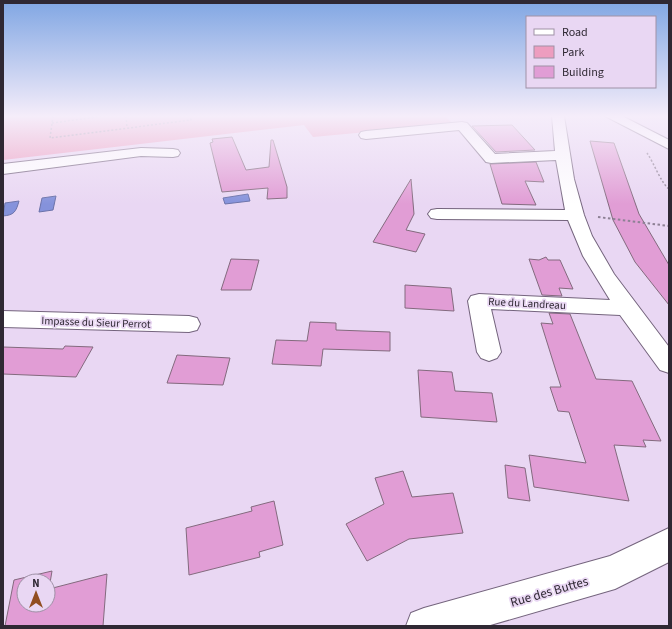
<svg xmlns="http://www.w3.org/2000/svg" width="672" height="629" font-family="'Source Sans 3',sans-serif">
<style>
.green{fill:#ed9dbf}
.water{fill:#8592db;stroke:#6b72a9}
.building{fill:#e19dd5;stroke:#836a7e;fill-rule:evenodd}
.lines{fill:none;stroke-linecap:round;stroke-linejoin:round}
.street-casing{stroke:#74647d;stroke-width:2}
.path-far1{stroke:#8e8195;stroke-width:1.5;stroke-dasharray:2 2;stroke-linecap:butt}
.path{stroke:#8e8195;stroke-width:2;stroke-dasharray:2.5 2.5;stroke-linecap:butt}
.street{fill:#fff;fill-rule:evenodd}
.labels{text-anchor:middle;stroke-width:3.5;stroke-linejoin:round;paint-order:stroke}
.street-label{font-size:11px;fill:#2f2833;stroke:#e9d7f3}
.near-street-label{font-size:13px;fill:#2f2833;stroke:#e9d7f3}
</style>
<rect width="100%" height="100%" fill="#e9d7f3"/>
<polygon class="green" points="6,116 445,116 453,124 313,137 304,125 3,160 3,123"/>
<g class="water">
<polygon points="248,194 250,201 225,204 223,198"/>
<polygon points="56,196 53,210 39,212 42,198"/>
<path d="M19 201C16 212 14 215 3 216L5 203Z"/>
</g>
<g class="building">
<polygon points="512,125 535,150 496,152 472,126"/>
<polygon points="232,137 246,170 269,167 271,140 273,140 287,187 287,198 267,199 268,188 222,192 210,143 213,142 212,139"/>
<polygon points="590,141 614,143 639,214 669,265 669,305 635,262 613,220"/>
<polygon points="536,162 544,182 525,181 536,205 502,204 490,164"/>
<polygon points="411,179 414,214 406,230 425,234 416,252 373,242"/>
<polygon points="546,257 548,260 560,260 573,289 559,288 562,296 542,295 529,259 539,260"/>
<polygon points="231,259 259,260 251,290 221,290"/>
<polygon points="405,285 451,288 454,311 405,308"/>
<polygon points="549,313 570,314 596,379 632,381 661,441 643,440 646,447 614,445 629,501 534,487 529,455 586,463 569,412 558,411 550,387 561,387 541,323 553,324"/>
<polygon points="310,322 336,323 336,330 390,332 390,351 323,349 321,366 272,364 276,340 307,341"/>
<polygon points="65,346 93,347 76,377 3,374 3,347 63,349"/>
<polygon points="177,355 230,358 223,385 167,383"/>
<polygon points="418,370 452,372 455,391 492,393 497,422 421,417"/>
<polygon points="505,465 525,468 530,501 508,498"/>
<polygon points="403,471 412,497 453,493 463,533 409,539 367,561 346,524 384,504 375,478"/>
<polygon points="274,501 283,545 259,552 260,557 189,575 186,528 252,511 251,507"/>
<path d="M52 571 49 589 107 574 103 626H5L14 580ZM24 581H48V605H24Z"/>
</g>
<g class="lines">
<g class="street-casing">
<g id="street">
<polygon points="552,116 564,116 574,179 584,215 592,236 614,274 669,347 669,373 660,370 620,315 491,309 501,352 497,358 489,361 481,358 477,352 468,301 471,296 479,294 610,300 583,256 568,220 437,219 431,218 428,214 431,210 437,209 565,210 556,160 491,163 486,162 459,130 366,139 361,138 359,135 361,132 366,131 462,122 467,123 495,154 555,151"/>
<polygon points="605,116 622,116 669,140 669,149"/>
<polygon points="141,148 173,149 178,150 180,153 178,156 173,157 141,156 3,174 3,164"/>
<polygon points="3,311 189,316 197,318 200,324 197,330 189,332 3,327"/>
<polygon points="669,528 669,562 615,589 487,626 406,626 411,613 424,608 610,556"/>
</g>
</g>
<g class="path-far1">
<polyline points="53,116 50,138 191,120 190,116"/>
<polyline points="126,116 127,128"/>
<polyline points="52,123 104,116"/>
<path d="M647 153C654 163 661 183 669 189"/>
</g>
<polyline class="path" points="598,217 669,226"/>
<use href="#street" class="street"/>
</g>
<linearGradient id="sky" x2="0" y2="1"><stop stop-color="#80a6e3"/><stop offset="0.57" stop-color="#f5edfa"/><stop offset="1" stop-color="#f5edfa" stop-opacity="0"/></linearGradient>
<rect width="672" height="204" fill="url(#sky)"/>
<g class="labels">
<g class="street-label">
<text transform="translate(527 303) rotate(3)" y="4">Rue du Landreau</text>
<text transform="translate(96 322) rotate(2)" y="4">Impasse du Sieur Perrot</text>
</g>
<g class="near-street-label">
<text transform="translate(549 591) rotate(-16)" y="5">Rue des Buttes</text>
</g>
</g>
<rect width="672" height="629" fill="none" stroke="#2f2833" stroke-width="8"/>
<rect x="526" y="16" width="130" height="72" fill="#e9d7f3" stroke="#9f91a6"/>
<rect x="534" y="29" width="20" height="6" fill="#ffffff" stroke="#9f91a6"/>
<text x="562" y="36" font-size="12" fill="#2f2833">Road</text>
<rect x="534" y="46" width="20" height="12" fill="#ed9dbf" stroke="#9f91a6"/>
<text x="562" y="56" font-size="12" fill="#2f2833">Park</text>
<rect x="534" y="66" width="20" height="12" fill="#e19dd5" stroke="#9f91a6"/>
<text x="562" y="76" font-size="12" fill="#2f2833">Building</text>
<g transform="translate(36 593)"><circle r="19" fill="#e9d7f3" stroke="#9f91a6"/>
<path d="M0-3L7 15L0 10L-7 15Z" fill="#914d20"/>
<text y="-6" font-size="11" font-weight="bold" text-anchor="middle" fill="#2f2833">N</text>
</g>
</svg>
